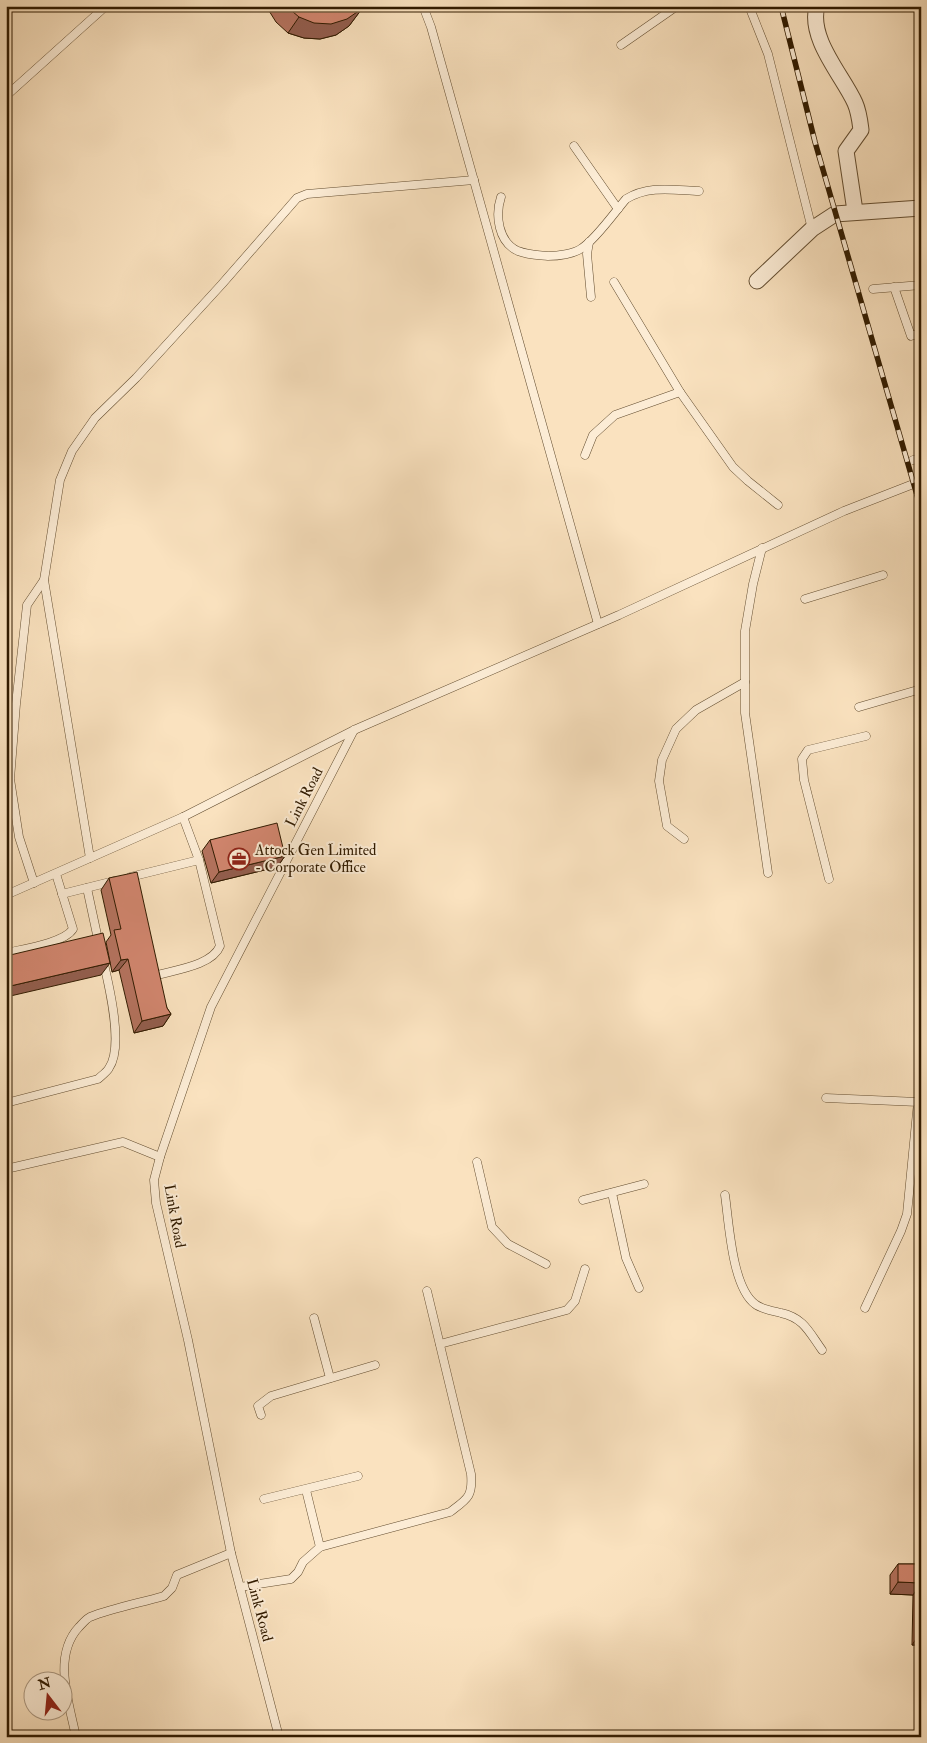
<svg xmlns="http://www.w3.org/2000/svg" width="927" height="1743" font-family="'IM FELL Double Pica',serif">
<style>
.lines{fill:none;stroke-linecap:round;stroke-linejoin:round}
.lane-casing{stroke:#634d30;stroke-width:9}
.street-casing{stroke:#634d30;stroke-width:17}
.lane{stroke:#fcecd5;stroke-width:8}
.street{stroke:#fcecd5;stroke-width:15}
.rail-casing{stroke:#311b00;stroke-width:5.5}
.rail{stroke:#fcecd5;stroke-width:4;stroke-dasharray:11;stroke-linecap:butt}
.wall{fill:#b5735f;stroke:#311b00}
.shaded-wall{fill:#935e4e;stroke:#311b00}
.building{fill:#d2866f;stroke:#311b00}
.labels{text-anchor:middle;stroke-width:4;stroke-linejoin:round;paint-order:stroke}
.street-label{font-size:15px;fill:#311b00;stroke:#fcecd5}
.poi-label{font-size:15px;fill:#311b00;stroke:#fcecd5;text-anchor:start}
</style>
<rect width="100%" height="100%" fill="#fae2bf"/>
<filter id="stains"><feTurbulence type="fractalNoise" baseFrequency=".004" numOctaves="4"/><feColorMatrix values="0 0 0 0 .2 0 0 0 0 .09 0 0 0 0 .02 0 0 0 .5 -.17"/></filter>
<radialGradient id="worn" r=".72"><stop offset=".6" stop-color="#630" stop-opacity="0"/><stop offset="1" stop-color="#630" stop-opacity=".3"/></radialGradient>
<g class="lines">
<g class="lane-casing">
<g id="lane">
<polyline points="423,6 431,27 598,624"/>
<polyline points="749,6 768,54 812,229"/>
<polyline points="621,45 677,6"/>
<polyline points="6,96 106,6"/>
<polyline points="574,146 618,209"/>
<path d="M501 197C495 215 498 242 518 251 528 255 538 255 548 256 558 256 574 254 582 248 596 239 614 213 626 199 649 185 673 190 699 191"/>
<polyline points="589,242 587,254 591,297"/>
<polyline points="614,282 680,392 733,467 748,481 778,505"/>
<polyline points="894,287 911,336 921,333"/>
<polyline points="873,289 921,285"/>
<polyline points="585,455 593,435 615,415 680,392"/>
<polyline points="913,460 921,458"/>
<polyline points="762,548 753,584 745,631 745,713 768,873"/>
<polyline points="805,599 883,575"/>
<polyline points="859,707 921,689"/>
<polyline points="684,839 667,826 659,781 662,760 676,729 696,710 745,682"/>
<polyline points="90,858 44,580 60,480 72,451 95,418 136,378 222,284 297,198 307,194 474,180"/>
<polyline points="130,877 199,860"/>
<polyline points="829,879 804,780 802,759 808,750 866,736"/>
<polyline points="34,883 19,837 10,779 16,704 27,605 44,580"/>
<polyline points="87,888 99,944"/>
<polyline points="62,894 114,881"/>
<polyline points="6,895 183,817 354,730 619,615 844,511 921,481"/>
<path d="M6 953C23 949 64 943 73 929L56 874"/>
<path d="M154 976C173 970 212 966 220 946L199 860 183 817"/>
<polyline points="826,1098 918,1102 907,1214 901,1231 865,1308"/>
<path d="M6 1103 98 1079C101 1076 107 1072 109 1068 124 1047 109 985 103 960"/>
<polyline points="477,1162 492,1227 508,1244 546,1264"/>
<polyline points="6,1169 123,1142 160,1157"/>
<polyline points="612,1193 626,1258 639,1288"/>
<path d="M725 1195C729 1223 732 1287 755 1304 761 1309 773 1311 781 1313 804 1318 809 1332 822 1350"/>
<polyline points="583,1200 644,1184"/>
<polyline points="314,1318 330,1378"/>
<polyline points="440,1344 567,1310 575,1301 585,1269"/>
<polyline points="261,1415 258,1406 271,1396 375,1365"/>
<polyline points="306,1490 320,1547"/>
<polyline points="264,1499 358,1476"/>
<path d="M240 1587 291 1579 298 1572 303 1562 320 1547 450 1512C467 1499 473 1497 471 1474L427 1291"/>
<path d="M76 1737C69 1702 52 1656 79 1627 82 1624 86 1619 90 1617 113 1608 140 1603 164 1596L172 1588 177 1575 231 1553"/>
<polyline points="279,1737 231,1553 188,1340 156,1203 154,1180 160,1157 211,1007 354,730"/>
</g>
</g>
<g class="street-casing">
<g id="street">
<path d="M817 6C808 39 843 76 855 103 859 112 860 122 861 130L846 151 855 211"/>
<polyline points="757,281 812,229 835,214 921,208"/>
</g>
</g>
<use href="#lane" class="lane"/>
<use href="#street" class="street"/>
<g class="rail-casing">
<polyline id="rail" points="781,6 815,142 921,509"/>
</g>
<use href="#rail" class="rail"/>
</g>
<g class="wall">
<polygon points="266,6 364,6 349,26 336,35 320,39 304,38 288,33 276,22"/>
<polygon points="210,840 285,856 277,867 211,883 202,851"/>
<polygon points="109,878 167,1008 171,1014 163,1026 134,1033 119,970 112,972 106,942 111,935 101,890"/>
<polygon points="898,1564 921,1564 921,1645 912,1645 913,1595 890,1594 890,1575"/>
</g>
<g class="shaded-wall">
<polygon points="364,6 349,26 336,35 320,39 304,38 288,33 299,17"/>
<polygon points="285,856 277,867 211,883 219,872"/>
<polygon points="128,959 119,970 112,972 121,960"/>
<polygon points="110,963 101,975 6,997 6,987"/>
<polygon points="171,1014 163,1026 134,1033 142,1021"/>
<polygon points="898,1582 921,1583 913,1595 890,1594"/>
<polygon points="920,1633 921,1633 921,1645 912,1645"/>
</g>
<g class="building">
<polygon points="286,6 363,6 360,10 347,19 331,24 314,23 299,17"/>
<polygon points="277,823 285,856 219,872 210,840"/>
<polygon points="137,872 167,1008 171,1014 142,1021 128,959 121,960 114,930 121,929 109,878"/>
<polygon points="103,933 110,963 6,987 6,956"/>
<polygon points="898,1564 921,1564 921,1583 898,1582"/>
<polygon points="921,1590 921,1633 920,1633"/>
</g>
<defs>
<g id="office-ring" transform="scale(1.125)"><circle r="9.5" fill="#fcecd5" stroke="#8f2418" stroke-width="1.5"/><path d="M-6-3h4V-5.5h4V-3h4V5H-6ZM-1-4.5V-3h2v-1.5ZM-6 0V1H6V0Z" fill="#8f2418"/></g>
</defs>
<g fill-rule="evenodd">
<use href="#office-ring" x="239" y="859"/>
</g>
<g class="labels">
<g class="street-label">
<text transform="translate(304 797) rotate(-63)" y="5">Link Road</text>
<text transform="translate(175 1216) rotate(80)" y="5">Link Road</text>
<text transform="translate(260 1610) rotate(75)" y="5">Link Road</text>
</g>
<g class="poi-label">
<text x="255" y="855">Attock Gen Limited<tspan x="255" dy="17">- Corporate Office</tspan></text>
</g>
</g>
<rect width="927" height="1743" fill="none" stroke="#fae2bf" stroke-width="25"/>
<rect x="8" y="8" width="912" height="1728" fill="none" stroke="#311b00" stroke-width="2.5"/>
<rect x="12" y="12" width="902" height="1718" fill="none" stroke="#311b00"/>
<g transform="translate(48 1696) rotate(344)"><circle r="24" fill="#fcecd5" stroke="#ab9880"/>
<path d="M0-4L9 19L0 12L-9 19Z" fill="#8f2418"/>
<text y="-8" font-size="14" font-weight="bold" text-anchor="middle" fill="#311b00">N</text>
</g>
<rect width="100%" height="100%" filter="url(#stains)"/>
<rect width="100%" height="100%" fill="url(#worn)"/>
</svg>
